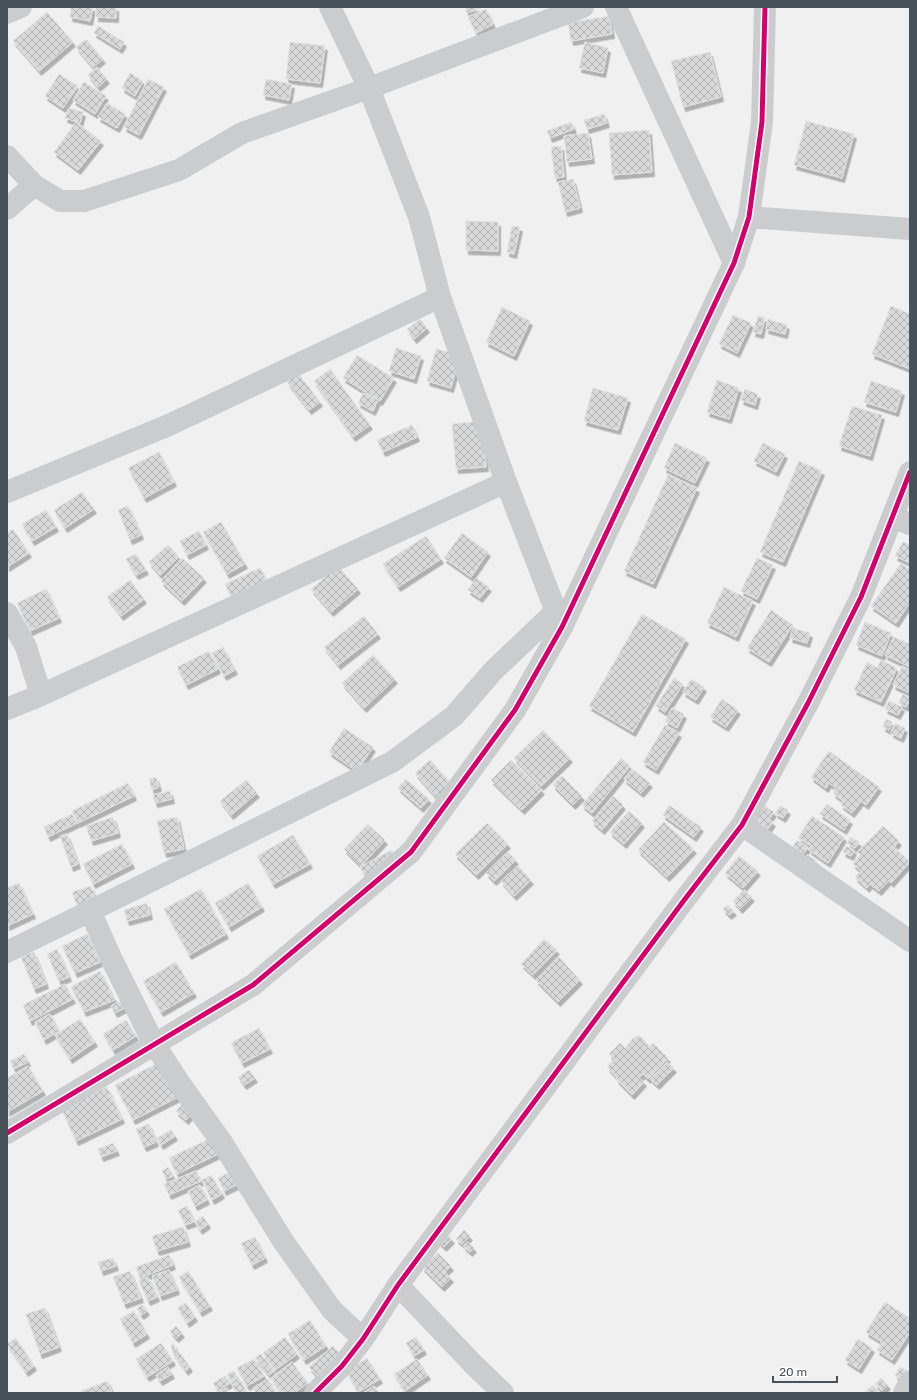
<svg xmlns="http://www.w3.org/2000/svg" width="917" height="1400" font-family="Rubik,sans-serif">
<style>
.building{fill:url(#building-cross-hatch);stroke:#e1e2e3;filter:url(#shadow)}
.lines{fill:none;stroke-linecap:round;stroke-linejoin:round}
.minor{stroke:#caccce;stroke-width:22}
.cycleway-casing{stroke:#fff;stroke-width:8}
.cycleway{stroke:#d6006c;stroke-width:5}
</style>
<defs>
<pattern id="building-cross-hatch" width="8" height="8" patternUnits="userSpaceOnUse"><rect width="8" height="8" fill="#d9d9da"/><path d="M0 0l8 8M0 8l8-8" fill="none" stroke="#b2b3b4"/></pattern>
<filter id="shadow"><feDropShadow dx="2.5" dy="4.5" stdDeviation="0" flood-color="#0004"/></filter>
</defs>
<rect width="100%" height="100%" fill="#f0f0f0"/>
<g class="building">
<polygon points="71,7 93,7 90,21 70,17"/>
<polygon points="96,7 116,7 116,18 96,17"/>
<polygon points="465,7 483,7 467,13"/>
<polygon points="486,9 493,24 476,33 468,17"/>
<polygon points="47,12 73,42 39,71 13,41"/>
<polygon points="609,16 612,34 571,41 568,23"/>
<polygon points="98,26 124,42 120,49 94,33"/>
<polygon points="86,39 103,59 93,67 76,47"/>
<polygon points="290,42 325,46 320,83 286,79"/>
<polygon points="585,42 608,48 603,73 579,68"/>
<polygon points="710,52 721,97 683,107 671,61"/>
<polygon points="97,67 107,79 98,87 88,75"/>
<polygon points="130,73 143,81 135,96 122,88"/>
<polygon points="59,74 78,86 63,108 45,96"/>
<polygon points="148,79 164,87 139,135 124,127"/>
<polygon points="266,79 292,84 289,100 263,95"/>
<polygon points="84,82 106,96 95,114 73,100"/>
<polygon points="107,103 125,114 117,128 98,117"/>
<polygon points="69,108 83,112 80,123 65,118"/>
<polygon points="604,114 607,123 587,129 584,120"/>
<polygon points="806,121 854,134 842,178 794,165"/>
<polygon points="76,122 101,141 78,170 54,152"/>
<polygon points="571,122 574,129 550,138 547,131"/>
<polygon points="649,130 652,172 612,175 609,133"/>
<polygon points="588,133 592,159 567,162 564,136"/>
<polygon points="561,146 564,177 555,178 551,147"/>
<polygon points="573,179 580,208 565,212 558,182"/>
<polygon points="466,221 498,222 498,251 466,250"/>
<polygon points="512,226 520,227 514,254 507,252"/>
<polygon points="891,306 910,314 910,369 872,354"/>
<polygon points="502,307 530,321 514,356 486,342"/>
<polygon points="733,315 751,323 737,353 719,344"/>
<polygon points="758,316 765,318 761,334 753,332"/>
<polygon points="420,319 427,328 414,339 407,329"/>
<polygon points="768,319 787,325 785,334 766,329"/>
<polygon points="396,348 421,356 414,379 389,371"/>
<polygon points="436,349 460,355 451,388 427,381"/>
<polygon points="357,355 394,378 380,401 343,378"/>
<polygon points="330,369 370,425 353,437 314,381"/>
<polygon points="298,373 320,402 309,410 287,382"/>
<polygon points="717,380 739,388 729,419 707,412"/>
<polygon points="871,381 902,391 896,412 864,402"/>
<polygon points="593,388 628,398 618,430 584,421"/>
<polygon points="745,389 758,394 755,405 741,400"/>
<polygon points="363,393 378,400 373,411 358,403"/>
<polygon points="852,406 882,415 870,456 839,446"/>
<polygon points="482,421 486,467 456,469 452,424"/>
<polygon points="412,425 417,437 383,452 377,440"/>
<polygon points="675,443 707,458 695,483 664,468"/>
<polygon points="763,443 785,454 776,472 754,461"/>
<polygon points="159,452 174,482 144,498 128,468"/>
<polygon points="799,461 822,471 783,562 760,552"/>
<polygon points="668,475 697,488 653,584 624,571"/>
<polygon points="82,492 94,509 65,528 54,510"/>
<polygon points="128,506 141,535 130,540 118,510"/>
<polygon points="46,510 56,527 32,541 22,524"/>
<polygon points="221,522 245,564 227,574 203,532"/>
<polygon points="13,529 29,553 7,567 7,533"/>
<polygon points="199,531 206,545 187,555 180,541"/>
<polygon points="462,533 488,552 471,577 444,558"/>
<polygon points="426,536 441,559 398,587 383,564"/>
<polygon points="903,542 910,545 910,563 895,556"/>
<polygon points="168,545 179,557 160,575 149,562"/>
<polygon points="136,554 146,570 136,575 126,559"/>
<polygon points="182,558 204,578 182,601 161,581"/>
<polygon points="757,558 773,565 757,599 741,591"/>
<polygon points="901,563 910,570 910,602 896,623 871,606"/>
<polygon points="338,566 358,589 331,612 311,589"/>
<polygon points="260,568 267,582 232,598 225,584"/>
<polygon points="476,578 489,587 480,598 468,590"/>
<polygon points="130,580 144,599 121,616 107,597"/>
<polygon points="724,587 753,601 736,637 707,623"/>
<polygon points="46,589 59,618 30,631 17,603"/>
<polygon points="771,610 793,625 769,662 747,648"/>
<polygon points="642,614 686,639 633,732 589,706"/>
<polygon points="364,616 378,634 338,665 324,647"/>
<polygon points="865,622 891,633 882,656 856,645"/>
<polygon points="793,628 810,633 807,643 790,638"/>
<polygon points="894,637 910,644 910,667 885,655"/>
<polygon points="223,647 235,670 224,676 212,653"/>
<polygon points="209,651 218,669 186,685 177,667"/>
<polygon points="373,655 395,679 364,708 342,683"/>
<polygon points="881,660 897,668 881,702 854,690 867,662 877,668"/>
<polygon points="902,666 910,670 910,693 893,685"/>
<polygon points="674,678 683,684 665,712 656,706"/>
<polygon points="691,679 704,687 696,700 683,692"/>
<polygon points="903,694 910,698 906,707 899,703"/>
<polygon points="722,699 738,710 726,727 710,717"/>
<polygon points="889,701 902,707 898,715 885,709"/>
<polygon points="672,708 684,714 677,728 665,721"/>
<polygon points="886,719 892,722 889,730 883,727"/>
<polygon points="895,723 905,728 901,738 891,733"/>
<polygon points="665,725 679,733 656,770 643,762"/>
<polygon points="344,728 373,747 357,771 329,752"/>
<polygon points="543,730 570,758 541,786 514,758"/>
<polygon points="829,751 879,787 866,805 861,801 852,813 841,805 843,801 833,793 836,788 829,783 826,788 811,777"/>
<polygon points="621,758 630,766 592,813 582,805"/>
<polygon points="430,760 452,784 437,798 415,773"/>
<polygon points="511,760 542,790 522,810 491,780"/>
<polygon points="632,769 650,783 641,793 624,779"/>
<polygon points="562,776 582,796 573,805 553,785"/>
<polygon points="156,777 159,787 152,790 149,779"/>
<polygon points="406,779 429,799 421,808 398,788"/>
<polygon points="246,780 257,793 231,815 220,801"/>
<polygon points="128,783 134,796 78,823 72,811"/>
<polygon points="170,791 172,799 155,803 153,795"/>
<polygon points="613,796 623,805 602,830 592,821"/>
<polygon points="761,804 774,812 769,819 773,822 768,829 752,819"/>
<polygon points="827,804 850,820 844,830 820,814"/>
<polygon points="669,805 701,827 694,837 663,815"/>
<polygon points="780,806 788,810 783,818 775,813"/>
<polygon points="629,811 642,823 624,844 610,832"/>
<polygon points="72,814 77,823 48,837 44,827"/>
<polygon points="812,816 844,837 828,863 809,850 811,846 798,838"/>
<polygon points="113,817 118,833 91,841 86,826"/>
<polygon points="177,817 184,849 164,853 157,821"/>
<polygon points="664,822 694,849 667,877 638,850"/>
<polygon points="487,823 508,844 476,875 455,854"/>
<polygon points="368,824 385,840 361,866 344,849"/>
<polygon points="883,826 899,841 894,847 910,862 891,883 889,880 879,891 870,884 867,888 855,877 861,871 853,864 860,855 857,852"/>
<polygon points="67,834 78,864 71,867 60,836"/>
<polygon points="293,835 310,864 273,884 257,856"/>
<polygon points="850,837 859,842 855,848 847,844"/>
<polygon points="797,840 808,847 800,859 790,852"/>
<polygon points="122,844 132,864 93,884 83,864"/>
<polygon points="846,846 854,850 851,856 843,852"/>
<polygon points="392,850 397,860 365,877 360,867"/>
<polygon points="508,852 516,860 494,881 486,873"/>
<polygon points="807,855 817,861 813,868 803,862"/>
<polygon points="739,856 758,871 743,888 725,873"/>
<polygon points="518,866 531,880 514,896 501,881"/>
<polygon points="19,883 33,914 7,926 7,888"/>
<polygon points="248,883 262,907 229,927 215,903"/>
<polygon points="91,886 96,900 77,906 72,892"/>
<polygon points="201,889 226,934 189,955 164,909"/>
<polygon points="744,890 752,897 740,909 733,901"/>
<polygon points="147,903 150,915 127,921 124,910"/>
<polygon points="727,905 734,911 729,915 723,909"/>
<polygon points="87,934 100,962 75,973 62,946"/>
<polygon points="544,939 557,950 533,975 521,964"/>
<polygon points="57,949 69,977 59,981 47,954"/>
<polygon points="34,952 46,984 34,989 21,957"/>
<polygon points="559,957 580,980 558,1002 536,980"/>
<polygon points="176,962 194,993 161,1012 143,981"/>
<polygon points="100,971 115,1000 84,1012 71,987"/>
<polygon points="65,984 73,999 30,1021 23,1005"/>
<polygon points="126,998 130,1005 115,1013 111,1006"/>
<polygon points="50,1014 59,1031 44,1040 35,1022"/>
<polygon points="80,1019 95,1042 70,1059 55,1035"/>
<polygon points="126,1020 136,1036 113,1050 103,1034"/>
<polygon points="259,1028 270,1049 242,1063 231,1043"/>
<polygon points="639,1035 646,1042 644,1043 649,1048 653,1043 668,1058 648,1079 643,1074 639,1077 644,1082 632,1095 616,1079 617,1078 607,1067 614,1059 609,1054 620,1043 625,1048 634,1037 635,1038"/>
<polygon points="24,1054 28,1062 14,1069 10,1061"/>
<polygon points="164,1060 182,1095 133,1120 115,1085"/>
<polygon points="667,1062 674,1068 657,1085 650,1079"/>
<polygon points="28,1066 43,1091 7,1112 7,1078"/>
<polygon points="249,1070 255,1078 244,1085 238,1077"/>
<polygon points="107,1087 122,1119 76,1141 61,1108"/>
<polygon points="187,1099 197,1108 186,1120 176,1111"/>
<polygon points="149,1124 156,1142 144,1147 136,1129"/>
<polygon points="171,1130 175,1136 161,1145 157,1138"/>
<polygon points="217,1135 224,1151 177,1174 169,1158"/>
<polygon points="113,1143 117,1151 101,1157 98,1149"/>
<polygon points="168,1167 173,1176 166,1179 162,1171"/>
<polygon points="236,1169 242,1182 224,1191 218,1178"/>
<polygon points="196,1171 201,1181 169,1195 164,1184"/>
<polygon points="211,1175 222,1194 212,1200 202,1180"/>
<polygon points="200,1185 207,1200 195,1206 188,1191"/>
<polygon points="187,1206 194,1222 185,1225 178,1210"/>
<polygon points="203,1216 208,1224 200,1230 195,1222"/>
<polygon points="183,1227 188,1242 157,1251 152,1236"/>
<polygon points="464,1230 470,1236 462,1244 456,1239"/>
<polygon points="446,1233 452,1239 444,1247 438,1241"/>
<polygon points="255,1237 265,1258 252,1265 241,1243"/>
<polygon points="468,1242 474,1248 470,1252 463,1246"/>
<polygon points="438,1253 451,1266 445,1272 451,1278 442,1287 422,1267"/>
<polygon points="169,1255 173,1265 140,1278 136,1267"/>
<polygon points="113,1258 116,1266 101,1271 98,1262"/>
<polygon points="169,1270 177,1290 160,1296 152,1276"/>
<polygon points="130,1271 141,1298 124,1304 113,1277"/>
<polygon points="188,1271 210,1306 200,1312 179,1277"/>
<polygon points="148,1277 157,1297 148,1301 139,1281"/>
<polygon points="885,1302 910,1318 910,1332 892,1360 877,1350 882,1342 866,1332"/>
<polygon points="186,1303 195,1317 187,1323 178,1308"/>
<polygon points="143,1305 147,1311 141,1315 137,1308"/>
<polygon points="45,1308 59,1347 40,1354 26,1314"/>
<polygon points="134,1311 147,1334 133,1343 120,1319"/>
<polygon points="310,1320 326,1346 304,1360 288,1334"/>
<polygon points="176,1326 182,1333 176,1338 170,1331"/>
<polygon points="285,1337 297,1354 275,1370 263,1353"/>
<polygon points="416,1337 424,1350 414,1356 406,1343"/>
<polygon points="16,1338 34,1366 26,1372 7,1344"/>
<polygon points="858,1339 872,1348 859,1369 845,1360"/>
<polygon points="161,1343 173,1361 147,1377 136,1359"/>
<polygon points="174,1344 177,1353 173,1354 171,1345"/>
<polygon points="333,1346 341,1355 317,1376 309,1367"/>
<polygon points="180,1353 190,1367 186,1371 175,1356"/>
<polygon points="261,1354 274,1371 269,1375 255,1358"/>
<polygon points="367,1358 380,1379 358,1392 346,1371"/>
<polygon points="254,1359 264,1376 247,1386 237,1368"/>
<polygon points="417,1359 428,1375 405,1391 394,1374"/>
<polygon points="292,1362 308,1383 294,1393 284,1393 283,1391 281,1392 271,1378"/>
<polygon points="168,1367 172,1374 160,1381 156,1375"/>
<polygon points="900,1367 909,1372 903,1381 895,1375"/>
<polygon points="234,1371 237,1377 230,1381 227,1374"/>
<polygon points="225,1376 230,1383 218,1391 213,1383"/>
<polygon points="239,1378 247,1393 237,1393 231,1382"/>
<polygon points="881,1378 888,1385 882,1391 875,1384"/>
<polygon points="268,1379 276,1393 256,1393 253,1388"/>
<polygon points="108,1381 112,1393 82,1393 81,1391"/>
<polygon points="873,1385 880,1393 864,1393"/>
<polygon points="374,1386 379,1393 363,1393"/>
<polygon points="227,1388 229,1393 217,1393"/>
</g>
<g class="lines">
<g class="minor">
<polyline points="330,7 369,88 419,217 440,297 506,482 562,627"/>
<polyline points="616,7 734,263"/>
<polyline points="7,13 21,7"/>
<polyline points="7,156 34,185"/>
<polyline points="7,209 34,185 60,201 84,201 179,170 242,133 369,88 583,7"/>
<polyline points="749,217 910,229"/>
<polyline points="7,492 169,425 440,297"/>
<polyline points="893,517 910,524"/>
<polyline points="7,613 26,647 41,695"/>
<polyline points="7,709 41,695 506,482"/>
<polyline points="742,825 910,941"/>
<polyline points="90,911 112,960 154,1044 183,1088 223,1144 283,1241 332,1310 363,1339"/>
<polyline points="7,952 392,762 454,716 493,671 556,611"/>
<polyline points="7,1133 253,985 411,852 515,710 562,627 734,263 749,217 762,122 765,7"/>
<polyline points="398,1285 472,1363 503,1393"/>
<polyline points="315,1393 342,1366 363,1339 398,1285 685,899 742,825 808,703 861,597 910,472"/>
<polyline points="904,1393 910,1382"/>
</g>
<g class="cycleway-casing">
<g id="cycleway">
<polyline points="7,1133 253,985 411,852 515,710 562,627 734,263 749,217 762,122 765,7"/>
<polyline points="315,1393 342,1366 363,1339 398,1285 685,899 742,825 808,703 861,597 910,472"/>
</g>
</g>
<use href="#cycleway" class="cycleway"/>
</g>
<rect width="917" height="1400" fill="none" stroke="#48525b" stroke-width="16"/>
<path d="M773 1376v6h64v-6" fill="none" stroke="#48525b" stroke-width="2"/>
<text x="779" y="1376" font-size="12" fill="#48525b" stroke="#ffffff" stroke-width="3" paint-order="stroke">20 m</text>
</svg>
